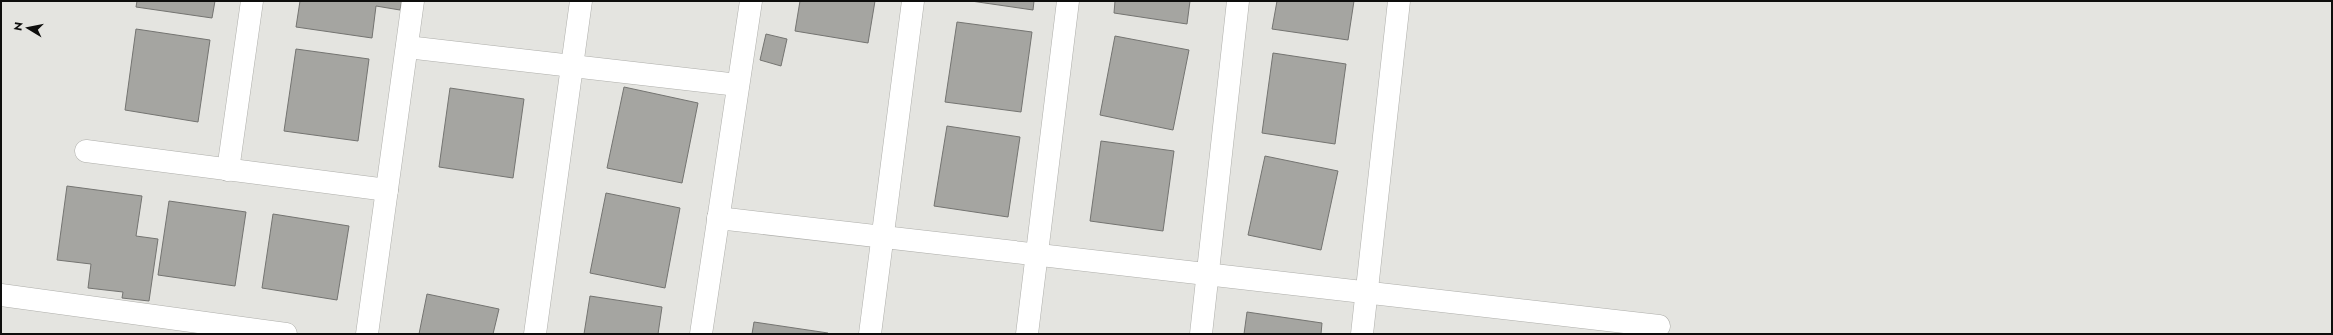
<svg xmlns="http://www.w3.org/2000/svg" width="2333" height="335" font-family="Jost,sans-serif">
<style>
.building{fill:#a5a5a1;stroke:#747471}
.lines{fill:none;stroke-linecap:round;stroke-linejoin:round}
.street-casing{stroke:#aeaeaa;stroke-width:23}
.street{stroke:#fff;stroke-width:22}
</style>
<rect width="100%" height="100%" fill="#e4e4e0"/>
<g class="building">
<polygon points="137,1 215,1 212,18 136,7"/>
<polygon points="300,1 402,1 400,10 376,6 372,38 296,27"/>
<polygon points="800,1 875,1 868,43 795,31"/>
<polygon points="971,1 1034,1 1033,10"/>
<polygon points="1115,1 1190,1 1187,24 1114,13"/>
<polygon points="1277,1 1354,1 1348,40 1272,29"/>
<polygon points="957,22 1032,32 1021,112 945,102"/>
<polygon points="136,29 210,40 198,122 125,110"/>
<polygon points="766,34 787,39 781,66 760,60"/>
<polygon points="1115,36 1189,50 1173,130 1100,115"/>
<polygon points="296,49 369,59 358,141 284,131"/>
<polygon points="1273,53 1346,64 1335,144 1262,133"/>
<polygon points="624,87 698,103 682,183 607,168"/>
<polygon points="450,88 524,99 513,178 439,167"/>
<polygon points="947,126 1020,137 1008,217 934,206"/>
<polygon points="1101,141 1174,151 1163,231 1090,221"/>
<polygon points="1265,156 1338,171 1321,250 1248,235"/>
<polygon points="67,186 142,196 136,236 158,239 149,301 122,298 123,292 88,288 91,264 57,260"/>
<polygon points="606,193 680,208 665,288 590,273"/>
<polygon points="169,201 246,212 235,286 158,275"/>
<polygon points="273,214 349,226 337,300 262,288"/>
<polygon points="427,294 499,309 493,334 419,334"/>
<polygon points="590,296 662,307 658,334 584,334"/>
<polygon points="1247,312 1322,323 1321,334 1244,334"/>
<polygon points="754,322 828,333 828,334 752,334"/>
</g>
<g class="lines">
<g class="street-casing">
<g id="street">
<polyline points="407,47 738,85"/>
<polyline points="86,151 387,190"/>
<polyline points="228,170 252,1"/>
<polyline points="718,218 1659,326"/>
<polyline points="1,295 286,334"/>
<polyline points="367,334 413,1"/>
<polyline points="535,334 581,1"/>
<polyline points="701,334 751,1"/>
<polyline points="870,334 913,1"/>
<polyline points="1027,334 1068,1"/>
<polyline points="1201,334 1238,1"/>
<polyline points="1362,334 1399,1"/>
</g>
</g>
<use href="#street" class="street"/>
</g>
<rect width="2333" height="335" fill="none" stroke="#0e0e0d" stroke-width="4"/>
<g transform="translate(28 28) rotate(280)" stroke="#e4e4e0" stroke-width="3" paint-order="stroke">
<path d="M0-3L7 15L0 10L-7 15Z" fill="#0e0e0d"/>
<text y="-6" font-size="11" font-weight="bold" text-anchor="middle" fill="#0e0e0d">N</text>
</g>
</svg>
